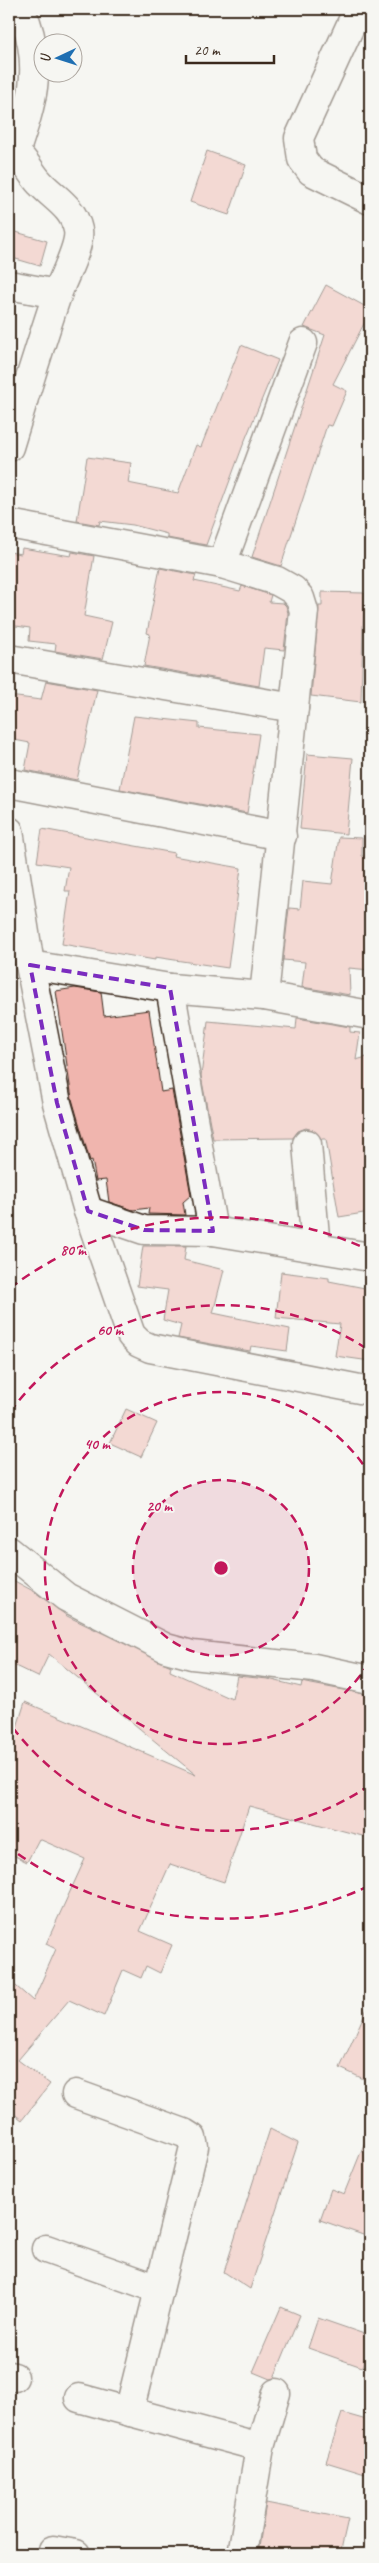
<svg xmlns="http://www.w3.org/2000/svg" width="379" height="2563" font-family="Caveat,sans-serif">
<style>
.building{fill:#f0b5ae;stroke:#3b2a1e}
.lines{fill:none;stroke-linecap:round;stroke-linejoin:round}
.minor-casing{stroke:#3b2a1e;stroke-width:31}
.minor{stroke:#f6f6f2;stroke-width:28}
.marked{fill:none;stroke:#7b2cbf;stroke-width:4;stroke-dasharray:10 6;stroke-linejoin:round}
.ring{fill:none;stroke:#c2185b;stroke-width:2.5;stroke-dasharray:9 6}
.centre{fill:#c2185b;stroke:#f6f6f2;stroke-width:2.5}
.ring-label{font-size:15px;text-anchor:middle;font-weight:bold;fill:#c2185b;stroke:#f6f6f2;stroke-width:4;stroke-linejoin:round;paint-order:stroke}
</style>
<rect width="100%" height="100%" fill="#f6f6f2"/>
<filter id="ink" filterUnits="userSpaceOnUse"><feTurbulence type="fractalNoise" baseFrequency=".02" numOctaves="2"/><feDisplacementMap in="SourceGraphic" scale="10" xChannelSelector="R" yChannelSelector="G"/><feConvolveMatrix kernelMatrix="1 2 1 2 8 2 1 2 1" color-interpolation-filters="sRGB"/></filter>
<g filter="url(#ink)">
<g class="building">
<polygon points="207,151 246,165 229,215 190,202"/>
<polygon points="9,230 47,241 40,266 9,257"/>
<polygon points="326,285 370,309 370,312 333,384 347,391 332,426 327,425 281,566 252,557 325,335 304,327"/>
<polygon points="241,345 278,360 243,445 206,545 167,538 167,534 133,525 100,521 99,525 77,521 87,457 131,463 128,483 178,493 196,445 201,447"/>
<polygon points="22,548 71,556 72,552 94,556 84,616 112,622 103,659 55,651 56,644 29,641 30,628 9,625 9,552 21,554"/>
<polygon points="160,568 196,575 194,581 240,591 242,586 271,595 269,602 283,603 286,606 288,613 284,650 264,648 259,686 144,666 150,634 147,633"/>
<polygon points="322,592 364,593 361,702 311,696 319,606 322,606"/>
<polygon points="46,681 97,690 77,780 25,770 30,743 9,739 9,696 41,700"/>
<polygon points="134,716 199,723 199,728 259,734 247,813 120,789"/>
<polygon points="307,754 353,758 346,834 300,829"/>
<polygon points="42,829 174,853 173,856 241,868 228,968 155,957 155,960 62,944 70,891 65,891 69,867 37,862"/>
<polygon points="339,837 362,838 362,856 370,856 370,970 349,968 350,995 302,987 305,962 283,960 289,908 300,909 303,881 332,884"/>
<polygon points="75,988 101,992 104,1016 149,1010 161,1092 172,1090 191,1195 183,1202 185,1215 148,1214 149,1208 133,1210 109,1202 106,1180 96,1181 92,1160 90,1161 72,1099 56,991"/>
<polygon points="297,1018 350,1027 350,1032 360,1033 356,1060 370,1056 370,1212 339,1217 326,1139 321,1139 313,1130 306,1128 298,1131 293,1138 213,1139 201,1076 208,1021 296,1029"/>
<polygon points="143,1246 186,1246 184,1260 224,1270 213,1313 290,1329 287,1351 251,1346 250,1351 178,1338 181,1325 163,1320 168,1290 137,1286"/>
<polygon points="281,1272 329,1278 329,1281 370,1289 370,1361 335,1356 340,1324 276,1318"/>
<polygon points="126,1409 157,1423 141,1457 110,1443"/>
<polygon points="9,1578 35,1592 67,1616 171,1666 170,1671 232,1699 237,1676 268,1679 301,1687 302,1682 306,1683 370,1695 370,1838 249,1806 224,1882 170,1864 140,1931 172,1945 160,1973 146,1966 141,1978 123,1970 104,2016 69,2000 18,2060 50,2084 22,2120 9,2110 9,1980 33,2001 56,1949 46,1944 85,1859 39,1839 27,1862 9,1853 9,1752 25,1702 196,1775 49,1654 38,1677 9,1663"/>
<polygon points="370,2002 370,2082 340,2068"/>
<polygon points="270,2129 298,2143 250,2289 224,2272"/>
<polygon points="369,2132 370,2224 366,2236 320,2220 331,2189 344,2194"/>
<polygon points="281,2307 300,2315 274,2378 270,2379 253,2372"/>
<polygon points="318,2318 370,2336 370,2344 362,2367 308,2348"/>
<polygon points="342,2413 370,2421 370,2459 365,2474 326,2462"/>
<polygon points="266,2503 348,2519 340,2554 258,2554"/>
</g>
<g class="lines">
<g class="minor-casing">
<g id="minor">
<polyline points="358,9 299,138 302,159 311,171 370,200"/>
<path d="M9 19 26 22C43 72 31 105 15 153"/>
<path d="M9 151C23 154 30 173 40 183 55 199 73 207 78 230 81 246 62 279 57 295 45 330 34 366 23 401"/>
<polyline points="9,285 57,294"/>
<polyline points="9,399 23,401 9,447"/>
<polyline points="9,524 222,564 277,581 293,590 300,598 304,611 264,996 170,988"/>
<polyline points="222,564 303,343"/>
<polyline points="9,659 294,708"/>
<polyline points="9,783 282,836"/>
<polyline points="9,831 30,965 57,1103 88,1211 131,1335 139,1343 150,1348 370,1391"/>
<polyline points="30,965 170,988 213,1231"/>
<polyline points="264,996 370,1015"/>
<polyline points="307,1144 316,1248"/>
<polyline points="88,1211 144,1230 213,1231 370,1257"/>
<polyline points="9,1551 66,1597 166,1648 192,1655 314,1668 370,1680"/>
<polyline points="76,2094 184,2133 192,2138 194,2147 129,2412"/>
<polyline points="46,2249 159,2289"/>
<polyline points="9,2376 14,2377"/>
<polyline points="79,2398 260,2447"/>
<polyline points="53,2550 76,2554"/>
<polyline points="242,2554 260,2447 276,2393"/>
</g>
</g>
<use href="#minor" class="minor"/>
</g>
</g>
<path d="M0 0H379V2563H0ZM30 965 170 988 213 1231 144 1230 88 1211 57 1103Z" fill="#f6f6f2" fill-opacity=".55" fill-rule="evenodd"/>
<path class="marked" d="M30 965 170 988 213 1231 144 1230 88 1211 57 1103Z"/>
<circle cx="221" cy="1568" r="88" fill="#c2185b" fill-opacity=".12"/>
<g class="ring">
<circle cx="221" cy="1568" r="88"/>
<path d="M369 1663A176 176 0 1 1 369 1473"/>
<path d="M370 1785A263 263 0 0 1 10 1724M10 1412A263 263 0 0 1 370 1351"/>
<path d="M369 1886A351 351 0 0 1 10 1848M10 1288A351 351 0 0 1 369 1250"/>
</g>
<circle cx="221" cy="1568" r="8" class="centre"/>
<g class="ring-label">
<text x="73" y="1255">80 m</text>
<text x="110" y="1335">60 m</text>
<text x="97" y="1449">40 m</text>
<text x="159" y="1511">20 m</text>
</g>
<rect width="379" height="2563" fill="none" stroke="#f6f6f2" stroke-width="30"/>
<rect x="15" y="15" width="349" height="2533" fill="none" stroke="#3b2a1e" stroke-width="2" filter="url(#ink)"/>
<g transform="translate(58 58) rotate(266)"><circle r="24" fill="#f6f6f2" stroke="#aba49d"/>
<path d="M0-4L9 19L0 12L-9 19Z" fill="#1f6fb2"/>
<text y="-8" font-size="14" font-weight="bold" text-anchor="middle" fill="#3b2a1e">U</text>
</g>
<path d="M186 55v8h88v-8" fill="none" stroke="#3b2a1e" stroke-width="2.5"/>
<text x="194" y="55" font-size="15" fill="#3b2a1e" stroke="#f6f6f2" stroke-width="4" paint-order="stroke">20 m</text>
</svg>
